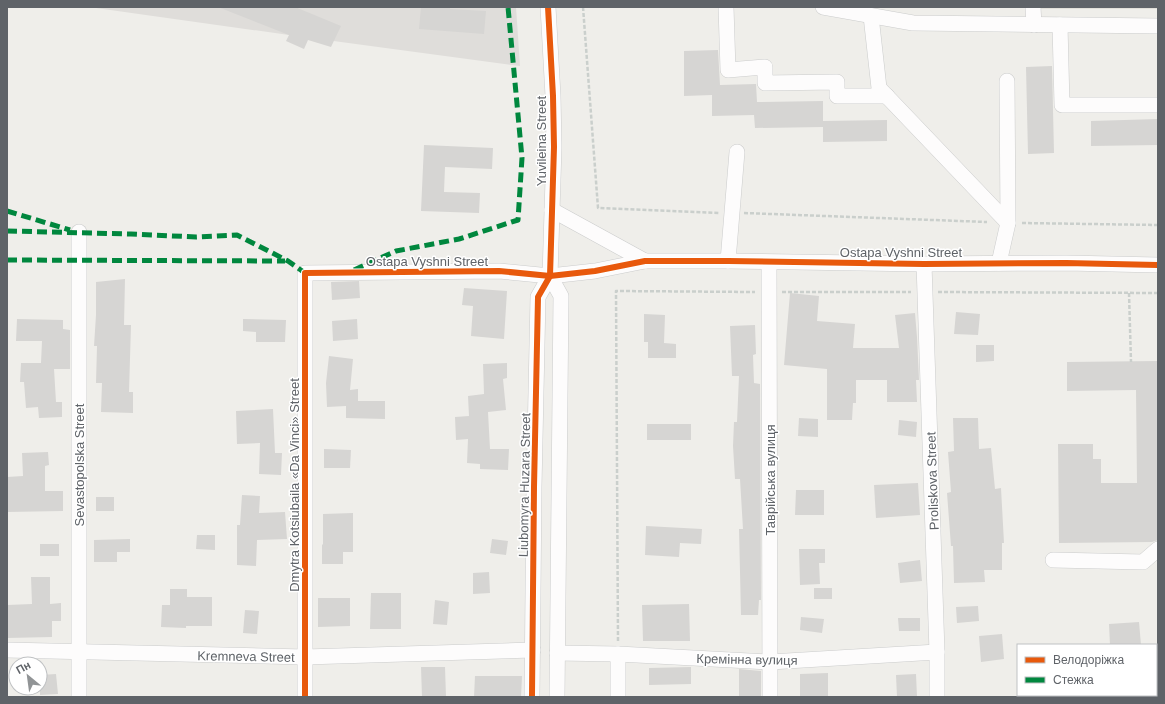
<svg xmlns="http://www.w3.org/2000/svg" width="1165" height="704" font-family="Helvetica,sans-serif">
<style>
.industrial{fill:#dfddda}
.education{fill:#e2e0da}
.building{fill:#d6d5d3}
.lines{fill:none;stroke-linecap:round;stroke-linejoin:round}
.minor-casing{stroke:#cbcccc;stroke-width:16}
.path{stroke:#cacfcc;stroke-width:2.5;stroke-dasharray:4 2;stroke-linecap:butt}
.minor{stroke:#fdfcfc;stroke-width:15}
.quiet{stroke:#00873e;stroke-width:5;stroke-dasharray:10 5;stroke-linecap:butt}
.cycleway-casing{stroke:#fff;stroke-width:8}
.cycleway{stroke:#e8590c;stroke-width:6}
.labels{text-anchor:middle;stroke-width:3;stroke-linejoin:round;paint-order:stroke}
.street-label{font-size:13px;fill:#5f6368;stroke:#fff}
</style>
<rect width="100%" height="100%" fill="#efeeea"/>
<polygon class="industrial" points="89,7 516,7 520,66 289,35"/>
<rect class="education" x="1041" y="7" width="117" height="2"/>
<g class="building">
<polygon points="218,7 295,7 341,26 331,47 308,40 304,49 286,41 289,35"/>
<polygon points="421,7 450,7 450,9 486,11 484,34 419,29"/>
<polygon points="718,50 720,85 756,84 757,102 823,101 823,121 887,120 887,141 823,142 823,127 755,128 754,115 712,116 712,95 684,96 684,51"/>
<polygon points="1052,66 1054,153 1028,154 1026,67"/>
<polygon points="1158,119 1158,145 1091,146 1091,121"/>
<polygon points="424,145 493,148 492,169 445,167 444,192 480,193 479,213 421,211"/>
<polygon points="125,279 124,325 131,325 129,392 133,392 133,413 101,412 102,383 96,383 97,346 94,346 96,315 96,282"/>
<polygon points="359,281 360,298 332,300 331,282"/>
<polygon points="464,288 507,291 504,339 471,336 473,306 462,305"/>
<polygon points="790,293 819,296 817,321 855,324 853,348 899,348 895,315 915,313 917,337 919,380 916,380 917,402 887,402 887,380 856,380 856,403 853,403 852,420 827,420 827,369 784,365"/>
<polygon points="956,312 980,314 978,335 954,334"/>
<polygon points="644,314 665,315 664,343 676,344 676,358 648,358 648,342 644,342"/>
<polygon points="17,319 63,320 63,329 70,330 70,369 54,369 56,402 62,402 62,417 39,418 38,407 26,408 24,382 20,382 21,363 41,363 42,341 16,341"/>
<polygon points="243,319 286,320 285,342 256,342 256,332 243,331"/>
<polygon points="357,319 358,339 333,341 332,321"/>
<polygon points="755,325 756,354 753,355 754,383 760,384 761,600 759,600 758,615 741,615 739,529 743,529 740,479 735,479 733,446 734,422 737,422 739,376 732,376 730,326"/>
<polygon points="976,345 994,345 994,361 976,362"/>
<polygon points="329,356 353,359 350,390 358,389 358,401 385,401 385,419 346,418 346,406 327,407 326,383"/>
<polygon points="1158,361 1158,540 1152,542 1059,543 1058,444 1093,444 1093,459 1101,459 1101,483 1137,483 1136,390 1067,391 1067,362"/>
<polygon points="507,363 507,378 503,379 506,410 488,412 490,449 509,449 508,470 480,469 480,464 467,463 468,439 456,440 455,417 469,416 468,396 484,394 483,364"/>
<polygon points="273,409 275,453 282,453 281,475 259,474 260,443 237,444 236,411"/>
<polygon points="799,418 818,419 818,437 798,436"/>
<polygon points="953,418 978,418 979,449 991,448 995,489 1001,488 1004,543 1002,543 1002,570 984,570 985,582 954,583 953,546 951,546 947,493 951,492 948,452 954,451"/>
<polygon points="899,420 917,422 916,437 898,435"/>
<rect x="647" y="424" width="44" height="16"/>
<polygon points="324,449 351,450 350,468 324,468"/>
<polygon points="48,452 49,465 45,466 45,491 63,491 63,511 7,512 7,477 23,476 22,453"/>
<polygon points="918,483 920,515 876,518 874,485"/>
<polygon points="796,490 824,490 824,515 795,515"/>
<polygon points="242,495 260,496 259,513 285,512 287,539 257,540 256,566 237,565 237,525 240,525"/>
<rect x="96" y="497" width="18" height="14"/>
<polygon points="353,513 353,552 343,552 343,564 322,564 322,545 323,544 323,514"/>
<polygon points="646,526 702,529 701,544 680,543 679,557 645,555"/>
<polygon points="197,535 215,535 215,550 196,549"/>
<polygon points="130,539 130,552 117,552 117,562 94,562 94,540"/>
<polygon points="492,539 508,541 506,555 490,553"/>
<rect x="40" y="544" width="19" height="12"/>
<polygon points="799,549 825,549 825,563 819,563 820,584 800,585"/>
<polygon points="920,560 922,581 900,583 898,563"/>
<polygon points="489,572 490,593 473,594 473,573"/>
<polygon points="31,577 50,577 50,604 61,603 61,621 52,621 52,637 7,638 7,605 32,604"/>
<rect x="814" y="588" width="18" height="11"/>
<polygon points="170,589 187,589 187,597 212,597 212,626 186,626 186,628 161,627 162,605 170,605"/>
<polygon points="371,593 401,593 401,629 370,629"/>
<polygon points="318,598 350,598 350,626 318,627"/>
<polygon points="435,600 449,602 447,625 433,624"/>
<polygon points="689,604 690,641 643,641 642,605"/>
<polygon points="978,606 979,621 957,623 956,607"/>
<polygon points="245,610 259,611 257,634 243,633"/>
<polygon points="801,617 824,619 822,633 800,630"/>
<polygon points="898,618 920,618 920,631 899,631"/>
<polygon points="1139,622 1141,645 1110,645 1109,624"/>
<polygon points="1002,634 1004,659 981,662 979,636"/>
<polygon points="421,667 445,667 446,697 422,697"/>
<polygon points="691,667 691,684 649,685 649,668"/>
<polygon points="739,669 761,671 761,697 739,697"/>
<polygon points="828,673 828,697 800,697 800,674"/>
<polygon points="56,674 58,694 40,695 40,675"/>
<polygon points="916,674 917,697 897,697 896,675"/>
<polygon points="475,676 522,676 521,697 474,697"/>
</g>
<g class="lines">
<g class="minor-casing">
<g id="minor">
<polyline points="726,7 728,70 765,67 765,83 837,82 837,96 887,96"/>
<polyline points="823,7 913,23 1158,26"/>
<polyline points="1033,7 1034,25"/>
<polyline points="871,16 879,88 1008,223"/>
<polyline points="1060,25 1062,105 1158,105"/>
<polyline points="552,210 645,261"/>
<polyline points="728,261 737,152"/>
<polyline points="769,263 770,697"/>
<polyline points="999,263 1008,223 1007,81"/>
<polyline points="924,264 937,652 937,697"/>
<polyline points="550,276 561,296 557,697"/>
<polyline points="1053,560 1143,562 1158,549"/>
<polyline points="7,650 305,657 533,650"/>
<polyline points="557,653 618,654 770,662 937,652"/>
<polyline points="618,654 618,697"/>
<polyline points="79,697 79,232"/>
<polyline points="305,697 305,273 499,271 550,276 595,271 645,261 728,261 924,264 1066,263 1158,265"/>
<polyline points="532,697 534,487 538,297 550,276 554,147 553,96 548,7"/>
</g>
</g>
<g class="path">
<polyline points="583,7 598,208 719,213"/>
<polyline points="744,213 987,222"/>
<polyline points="1022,223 1158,225"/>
<polyline points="782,292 911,292"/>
<polyline points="938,292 1158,293"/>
<polyline points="1129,293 1131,362"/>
<polyline points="618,641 616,291 755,292"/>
</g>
<use href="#minor" class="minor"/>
<g class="quiet">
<polyline points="7,211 70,230"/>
<polyline points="7,231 131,234 196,237 237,235 288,261 305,273"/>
<polyline points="7,260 285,261"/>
<polyline points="354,270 396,251 459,239 518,220 522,158 508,7"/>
</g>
<g class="cycleway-casing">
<g id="cycleway">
<polyline points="305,697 305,273 499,271 550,276 595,271 645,261 728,261 924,264 1066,263 1158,265"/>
<polyline points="532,697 534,487 538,297 550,276 554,147 553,96 548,7"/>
</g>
</g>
<use href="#cycleway" class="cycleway"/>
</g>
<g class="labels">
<g class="street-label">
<text transform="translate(541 141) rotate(-90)" y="5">Yuvileina Street</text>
<text x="901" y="257">Ostapa Vyshni Street</text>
<text x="427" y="266">Ostapa Vyshni Street</text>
<text transform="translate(79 465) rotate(-90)" y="5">Sevastopolska Street</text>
<text transform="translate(770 480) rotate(-90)" y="5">Таврійська вулиця</text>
<text transform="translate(932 481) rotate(-92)" y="5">Proliskova Street</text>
<text transform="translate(294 485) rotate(-90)" y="5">Dmytra Kotsiubaila «Da Vinci» Street</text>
<text transform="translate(524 485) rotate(-89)" y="5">Liubomyra Huzara Street</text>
<text transform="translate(246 656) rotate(1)" y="5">Kremneva Street</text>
<text transform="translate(747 659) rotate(1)" y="5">Кремінна вулиця</text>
</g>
</g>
<rect width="1165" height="704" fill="none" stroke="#5f6368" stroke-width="16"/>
<rect x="1017" y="644" width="140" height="52" fill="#ffffff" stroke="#bfc1c3"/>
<rect x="1025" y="657" width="20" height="6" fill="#e8590c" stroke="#bfc1c3"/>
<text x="1053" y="664" font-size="12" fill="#5f6368">Велодоріжка</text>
<rect x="1025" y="677" width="20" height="6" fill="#00873e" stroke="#bfc1c3"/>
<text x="1053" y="684" font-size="12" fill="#5f6368">Стежка</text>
<g transform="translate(28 676) rotate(331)"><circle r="19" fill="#ffffff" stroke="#bfc1c3"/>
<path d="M0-3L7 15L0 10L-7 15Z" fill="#919496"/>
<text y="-6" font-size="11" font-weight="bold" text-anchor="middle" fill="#5f6368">Пн</text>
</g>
</svg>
